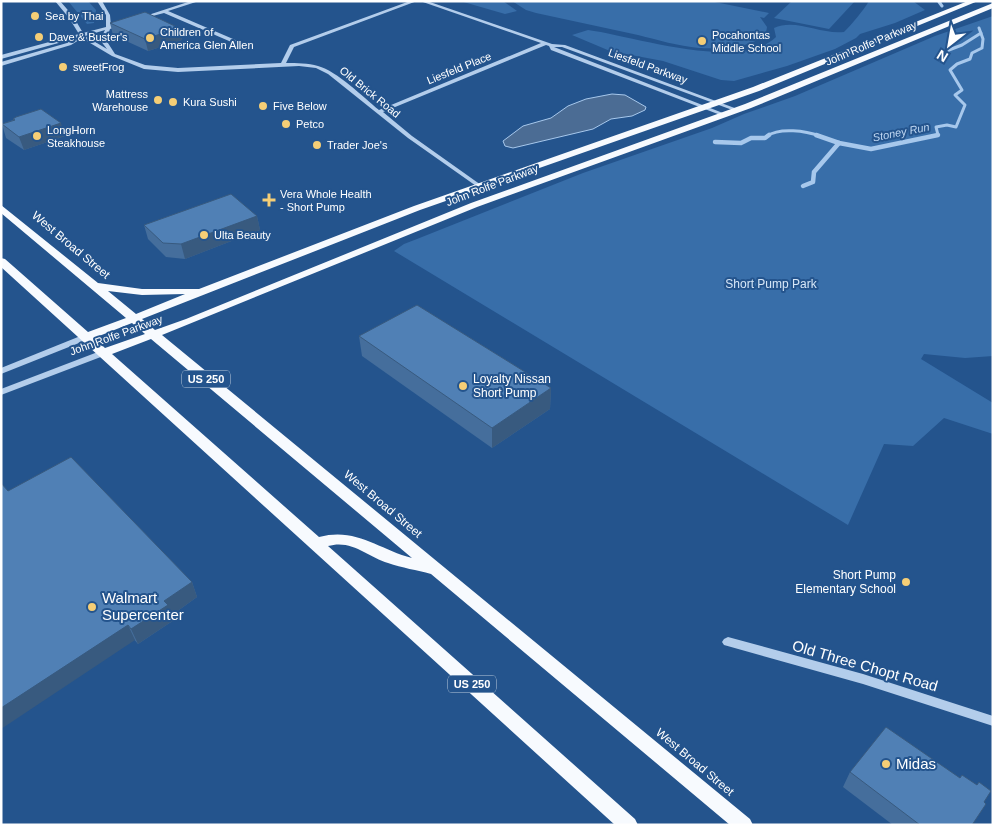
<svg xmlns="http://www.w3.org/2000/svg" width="994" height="826" font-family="Arial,sans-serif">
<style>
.green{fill:#386ea9}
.water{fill:#4b6c94;stroke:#a7c8ec}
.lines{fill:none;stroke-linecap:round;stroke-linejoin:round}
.stream-far1{stroke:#a7c8ec;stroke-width:3}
.stream{stroke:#a7c8ec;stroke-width:4.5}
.minor{fill:#b3cdeb;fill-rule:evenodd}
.major{fill:#f7fafe;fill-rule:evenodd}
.wall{fill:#456e9c}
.shaded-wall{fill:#385a7f}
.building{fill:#5080b5;stroke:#385a7f}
.poi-dot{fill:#f5ce76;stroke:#24548d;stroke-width:2}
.labels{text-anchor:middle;stroke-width:4;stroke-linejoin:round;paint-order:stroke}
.far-poi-label{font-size:11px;fill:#fff;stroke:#24548d;text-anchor:start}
.far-street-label{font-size:11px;fill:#fff;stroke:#24548d}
.far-water-label{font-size:11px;font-style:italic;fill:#bfd7f2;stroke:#24548d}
.shield{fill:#24548d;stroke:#bdccdd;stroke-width:1}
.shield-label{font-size:11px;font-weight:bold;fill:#fff}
.street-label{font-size:12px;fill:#fff;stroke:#24548d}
.park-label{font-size:12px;fill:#d7e7f8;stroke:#24548d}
.poi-label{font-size:12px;fill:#fff;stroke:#24548d;text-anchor:start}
.near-poi-label{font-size:15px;fill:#fff;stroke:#24548d;text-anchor:start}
.near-street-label{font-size:15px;fill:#fff;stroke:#24548d}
</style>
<rect width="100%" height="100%" fill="#24548d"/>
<g class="green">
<polygon points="68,1 88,1 96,10 94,23 87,24"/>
<polygon points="460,1 503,1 517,11 505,14"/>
<path d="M512 1H710L769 13 764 18 760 17 767 27C766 49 715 49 699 48 678 46 658 40 638 35 604 28 570 20 536 13L526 10Z"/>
<polygon points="792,1 855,1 829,29 774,18"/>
<path d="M869 1H913L925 10 895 23 860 34 856 38 835 49 787 66 734 81 721 80 663 61 610 51 572 35 588 30C633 36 740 72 776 37L774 28C796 18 821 35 844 32 852 24 863 11 869 1Z"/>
<polygon points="993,16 993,356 965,358 924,354 921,359 993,403 993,434 944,418 913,446 884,444 848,525 394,251 404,244 417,239 583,173 712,128 744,114 795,96 935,36"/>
</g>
<polygon class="water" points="612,94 625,95 646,107 645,110 632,116 611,119 593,129 513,148 505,146 503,141 523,126 551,118 568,106 586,99"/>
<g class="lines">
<g class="stream-far1">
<polyline points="941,1 939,2 942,6"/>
<polyline points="941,53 962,45 981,33"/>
<path d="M767 136C780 127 806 131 820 136"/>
<polyline points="933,136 938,135 936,127 947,125 956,127 965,105 955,95 962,90 950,70 957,64 970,59 972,53 982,48 983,39 979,28"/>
</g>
<g class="stream">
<polyline points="816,135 839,143 871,149 938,135"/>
<polyline points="715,142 741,143 751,138 765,138 769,135"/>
<polyline points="803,186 813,182 814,172 839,143"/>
</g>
<g class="minor">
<path d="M55 1H60L73 16 83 33 106 27V15L97 1H102L110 15 111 26 122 23 124 24 110 29 106 40 115 54 145 65 178 68 281 63 290 45 410 1H417L294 47 286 63C297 63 308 63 318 66 337 71 363 97 379 110L541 43 420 1H427L552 44 565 45 740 110 735 111 562 47H554L728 115 723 116 551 50 549 46 546 45 383 112 412 136 481 185V187L479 188 408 138 328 74 316 68 299 66 178 72 144 69 112 56 80 37 1 59V55L79 34 69 18ZM105 30 100 40 107 49 85 36Z"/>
<polygon points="191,1 199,1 168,11 240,42 240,44 236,44 164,13 141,19 139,18"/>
<polygon points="74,39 79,40 71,45 1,66 1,62 67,43"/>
<polygon points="83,335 86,335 90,337 89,339 1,374 1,368"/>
<polygon points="103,350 107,353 106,355 1,395 1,389"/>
<polygon points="728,637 863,674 993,716 993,726 863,684 724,645 722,642 724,639"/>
</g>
<path class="major" d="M968 1H978L759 91 420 210 142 319 155 330 186 319 471 203 745 104 993 3V8L751 108 477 207 162 335 750 819 753 825H730L431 574C417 570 402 568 388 563 368 557 352 539 328 546L635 819 638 825H615L1 267V258L5 259 88 332 126 318 1 213V205L98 283 142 289H199L414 206 753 87ZM108 291 142 295 185 294 136 314ZM132 323 145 334 105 348 94 338ZM151 339 412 558C378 549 356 527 319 537L112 354Z"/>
</g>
<g class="wall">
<polygon points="110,23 179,28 182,40 148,51 113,35"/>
<polygon points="13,119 65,136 24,150 6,138 2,124 13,120"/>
<polygon points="257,216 260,230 185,259 166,257 148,239 144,225"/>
<polygon points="359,336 551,388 550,409 492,448 362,356"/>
<polygon points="8,491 192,582 197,597 172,615 174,620 138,644"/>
<polygon points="850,772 984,802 972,825 893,825 843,787"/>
</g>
<g class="shaded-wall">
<polygon points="179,28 182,40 148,51 145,39"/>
<polygon points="61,123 65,136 24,150 19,137"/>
<polygon points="257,216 260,230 185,259 181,244"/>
<polygon points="551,388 550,409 492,448 492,428"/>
<polygon points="192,582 197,597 172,615 174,620 138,644 131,629 164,601"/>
<polygon points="128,625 135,640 1,729 1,708"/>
</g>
<g class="building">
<polygon points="145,12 179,28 145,39 110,23"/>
<polygon points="41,109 61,123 19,137 2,124 15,120 13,119 16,117"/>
<polygon points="231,194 257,216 181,244 163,243 144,225"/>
<polygon points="417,305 551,388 492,428 359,336"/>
<polygon points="71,457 192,582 164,601 168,605 131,629 128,625 1,708 1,483 8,491"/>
<polygon points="886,727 960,778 962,775 977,785 979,782 991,791 984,802 986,804 972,825 920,825 850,772"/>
</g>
<g class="poi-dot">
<circle cx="35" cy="16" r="5"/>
<circle cx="39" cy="37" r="5"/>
<circle cx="150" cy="38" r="5"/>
<circle cx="702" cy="41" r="5"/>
<circle cx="63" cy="67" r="5"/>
<circle cx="158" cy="100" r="5"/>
<circle cx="173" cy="102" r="5"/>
<circle cx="263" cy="106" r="5"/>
<circle cx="286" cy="124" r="5"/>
<circle cx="37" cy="136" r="5"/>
<circle cx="317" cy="145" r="5"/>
<path d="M266.5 192.5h5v5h5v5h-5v5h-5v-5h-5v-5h5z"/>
<circle cx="204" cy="235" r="5"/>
<circle cx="463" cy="386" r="5"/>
<circle cx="906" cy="582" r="5"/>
<circle cx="92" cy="607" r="5"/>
<circle cx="886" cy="764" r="5"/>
</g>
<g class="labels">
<g class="far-poi-label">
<text x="45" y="20">Sea by Thai</text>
<text x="160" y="36">Children of<tspan x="160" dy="13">America Glen Allen</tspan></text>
<text x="712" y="39">Pocahontas<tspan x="712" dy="13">Middle School</tspan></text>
<text x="49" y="41">Dave &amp; Buster's</text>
<text x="73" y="71">sweetFrog</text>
<text x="148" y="98" text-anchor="end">Mattress<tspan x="148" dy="13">Warehouse</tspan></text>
<text x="183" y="106">Kura Sushi</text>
<text x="273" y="110">Five Below</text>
<text x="296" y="128">Petco</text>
<text x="47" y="134">LongHorn<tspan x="47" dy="13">Steakhouse</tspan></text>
<text x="327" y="149">Trader Joe's</text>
<text x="280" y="198">Vera Whole Health<tspan x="280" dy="13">- Short Pump</tspan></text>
<text x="214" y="239">Ulta Beauty</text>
</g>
<g class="far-street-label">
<text transform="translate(871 43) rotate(-23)" y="4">John Rolfe Parkway</text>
<text transform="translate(648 66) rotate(20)" y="4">Liesfeld Parkway</text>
<text transform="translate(459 68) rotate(-22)" y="4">Liesfeld Place</text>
<text transform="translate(370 92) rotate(39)" y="4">Old Brick Road</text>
<text transform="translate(492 185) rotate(-21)" y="4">John Rolfe Parkway</text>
<text transform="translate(116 335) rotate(-20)" y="4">John Rolfe Parkway</text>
</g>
<g class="far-water-label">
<text transform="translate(901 132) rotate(-11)" y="4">Stoney Run</text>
</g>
<g class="shield">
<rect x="182" y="370.5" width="48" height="17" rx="4"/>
<rect x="448" y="675.5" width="48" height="17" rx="4"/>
</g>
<g class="shield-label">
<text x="206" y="383">US 250</text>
<text x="472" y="688">US 250</text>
</g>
<g class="street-label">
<text transform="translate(71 245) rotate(40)" y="4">West Broad Street</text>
<text transform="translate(383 504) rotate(40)" y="4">West Broad Street</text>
<text transform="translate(695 762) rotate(40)" y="4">West Broad Street</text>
</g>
<g class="park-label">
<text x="771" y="288">Short Pump Park</text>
</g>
<g class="poi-label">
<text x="473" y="383">Loyalty Nissan<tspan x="473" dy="14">Short Pump</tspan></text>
<text x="896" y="579" text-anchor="end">Short Pump<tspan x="896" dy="14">Elementary School</tspan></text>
</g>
<g class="near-poi-label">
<text x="102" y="603">Walmart<tspan x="102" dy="17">Supercenter</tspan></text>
<text x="896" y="769">Midas</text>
</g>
<g class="near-street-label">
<text transform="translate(865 666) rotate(16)" y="5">Old Three Chopt Road</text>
</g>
</g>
<rect width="994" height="826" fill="none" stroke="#ffffff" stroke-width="5"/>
<g transform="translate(949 45) rotate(211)" stroke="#24548d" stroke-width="4" paint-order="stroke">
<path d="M0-4L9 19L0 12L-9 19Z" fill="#ffffff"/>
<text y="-8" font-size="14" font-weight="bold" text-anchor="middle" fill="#ffffff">N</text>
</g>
</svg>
